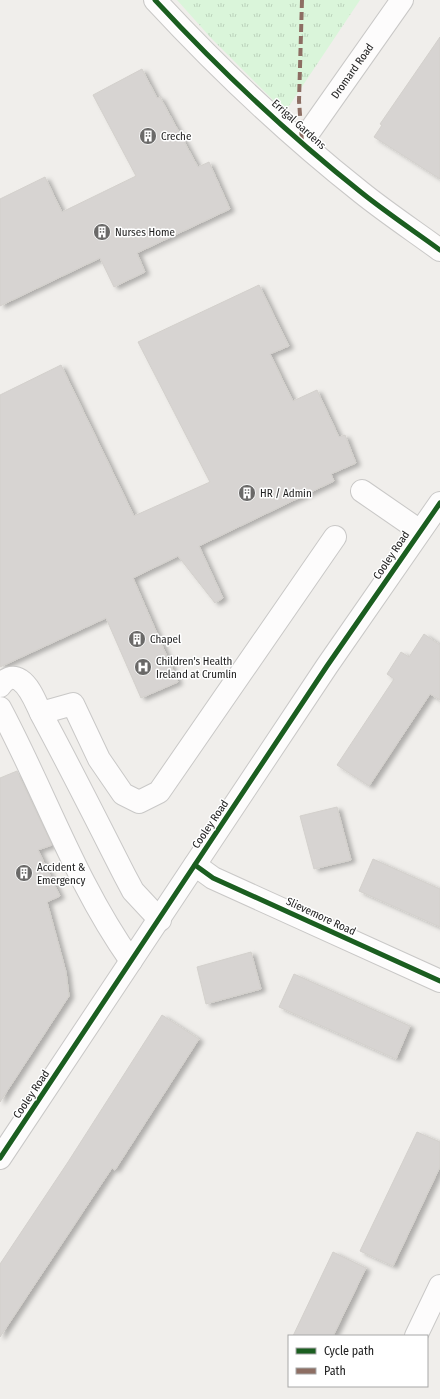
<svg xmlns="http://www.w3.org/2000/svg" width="440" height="1399" font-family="'Fira Sans Condensed',sans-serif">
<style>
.park{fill:url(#park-tufts)}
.building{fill:#d7d4d2;stroke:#d3d0cc;filter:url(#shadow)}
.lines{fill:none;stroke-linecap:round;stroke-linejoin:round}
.minor-casing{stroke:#c9c8c7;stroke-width:24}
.minor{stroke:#fdfcfc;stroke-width:22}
.quiet{stroke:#8d6e63;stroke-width:4;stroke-dasharray:8 4;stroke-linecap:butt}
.cycleway-casing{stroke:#fff;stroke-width:8}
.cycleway{stroke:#1b5e20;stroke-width:5}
.labels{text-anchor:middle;stroke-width:3;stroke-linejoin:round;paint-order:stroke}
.street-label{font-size:11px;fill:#222;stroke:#fff}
.poi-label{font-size:11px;fill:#222;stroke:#fff;text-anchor:start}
</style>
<defs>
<pattern id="park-tufts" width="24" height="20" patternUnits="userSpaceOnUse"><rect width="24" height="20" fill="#daf5da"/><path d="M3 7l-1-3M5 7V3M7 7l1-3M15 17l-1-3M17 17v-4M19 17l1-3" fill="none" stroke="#bbd2bb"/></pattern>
<filter id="shadow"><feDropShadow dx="4.5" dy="2.5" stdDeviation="2" flood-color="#0004"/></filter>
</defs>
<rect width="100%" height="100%" fill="#f0eeeb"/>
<polygon class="park" points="177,0 360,0 285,112 211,38"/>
<g class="building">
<polygon points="440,37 440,179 374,137 382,125 380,124"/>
<polygon points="142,69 157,98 160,97 198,167 209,162 230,209 137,253 145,272 114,287 100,258 0,306 0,199 45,177 62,212 136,176 93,95"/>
<polygon points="259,285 289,346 270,354 293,401 317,390 339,437 345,435 356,463 331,474 334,481 199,546 223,598 215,603 178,556 133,578 178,682 141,698 106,618 0,667 0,395 61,365 134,516 210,482 138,342"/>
<polygon points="424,634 440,645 440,700 430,694 369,786 337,765 394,679 387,674 401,652 409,657"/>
<polygon points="17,771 52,845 38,850 60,896 47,902 66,972 69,996 0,1102 0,778"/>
<polygon points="337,807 351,860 314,869 300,816"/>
<polygon points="373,859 440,889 440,927 359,891"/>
<polygon points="251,952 261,989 206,1004 197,967"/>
<polygon points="294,974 410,1026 396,1059 279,1007"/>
<polygon points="162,1015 199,1039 115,1170 112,1168 0,1337 0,1264 68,1162"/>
<polygon points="417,1132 440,1142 440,1167 393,1266 360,1251"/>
<polygon points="333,1252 366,1268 333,1336 293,1336"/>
</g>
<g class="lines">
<g class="minor-casing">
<g id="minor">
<path d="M155 0C217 67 290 136 362 193 387 213 414 231 440 250"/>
<path id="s1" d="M302 142 402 0"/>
<polyline points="362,491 420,531"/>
<path d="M0 686C5 679 12 675 20 680 32 688 37 707 44 719 72 771 98 823 125 876L133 891 160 920"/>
<path d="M0 708C45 792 75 882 131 961"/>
<polyline points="41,713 73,704 99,759 123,794 139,802 159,792 335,537"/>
<polyline points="195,865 213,878 440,981"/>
<polyline points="0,1158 327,666 440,503"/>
<polyline points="416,1336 440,1286"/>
</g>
</g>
<use href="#minor" class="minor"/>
<polyline class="quiet" points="302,0 299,101 302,142"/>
<g class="cycleway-casing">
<g id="cycleway">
<path d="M155 0C217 67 290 136 362 193 387 213 414 231 440 250"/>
<polyline points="195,865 213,878 440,981"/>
<polyline points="0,1158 327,666 440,503"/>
</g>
</g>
<use href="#cycleway" class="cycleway"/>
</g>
<defs>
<g id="building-disc" transform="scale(0.9)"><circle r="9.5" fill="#6a6968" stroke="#fff"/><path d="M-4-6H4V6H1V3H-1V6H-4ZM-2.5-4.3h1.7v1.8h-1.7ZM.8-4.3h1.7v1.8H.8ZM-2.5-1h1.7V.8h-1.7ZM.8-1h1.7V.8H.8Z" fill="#fff"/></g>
<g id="hospital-disc" transform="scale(0.9)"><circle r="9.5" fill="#6a6968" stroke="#fff"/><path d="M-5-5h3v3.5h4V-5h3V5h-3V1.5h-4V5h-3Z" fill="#fff"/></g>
</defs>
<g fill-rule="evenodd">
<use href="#building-disc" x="148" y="136"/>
<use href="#building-disc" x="102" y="232"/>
<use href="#building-disc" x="247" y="493"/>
<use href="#building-disc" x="137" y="639"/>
<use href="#hospital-disc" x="143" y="667"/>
<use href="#building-disc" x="24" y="873"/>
</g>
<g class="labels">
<g class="street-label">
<text dy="4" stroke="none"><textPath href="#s1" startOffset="87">Dromard Road</textPath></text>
<text transform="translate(299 124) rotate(42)" y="4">Errigal Gardens</text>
<text transform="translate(391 555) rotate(-56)" y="4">Cooley Road</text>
<text transform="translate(210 824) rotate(-56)" y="4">Cooley Road</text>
<text transform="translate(321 916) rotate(25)" y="4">Slievemore Road</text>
<text transform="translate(31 1094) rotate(-56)" y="4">Cooley Road</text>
</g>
<g class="poi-label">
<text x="161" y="140">Creche</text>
<text x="115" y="236">Nurses Home</text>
<text x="260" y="497">HR / Admin</text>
<text x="150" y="643">Chapel</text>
<text x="156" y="665">Children's Health<tspan x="156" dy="13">Ireland at Crumlin</tspan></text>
<text x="37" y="871">Accident &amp;<tspan x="37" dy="13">Emergency</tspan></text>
</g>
</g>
<rect x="288" y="1335" width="140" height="52" fill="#ffffff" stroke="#a7a7a7"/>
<rect x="296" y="1348" width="20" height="6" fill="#1b5e20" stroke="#a7a7a7"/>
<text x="324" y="1355" font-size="12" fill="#222222">Cycle path</text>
<rect x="296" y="1368" width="20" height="6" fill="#8d6e63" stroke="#a7a7a7"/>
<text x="324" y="1375" font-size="12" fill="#222222">Path</text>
</svg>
